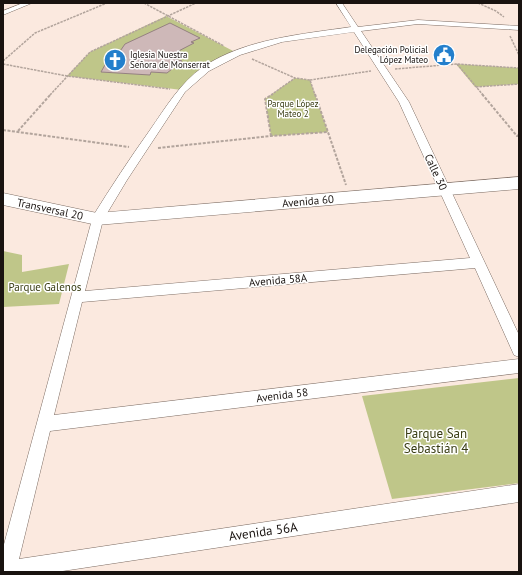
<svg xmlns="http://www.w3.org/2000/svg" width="522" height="575" font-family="'PT Sans',sans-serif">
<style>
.green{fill:#bfc689}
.building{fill:#ceb8b8;stroke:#958181}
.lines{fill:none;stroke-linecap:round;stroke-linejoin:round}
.street-casing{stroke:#7d6d64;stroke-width:1}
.secondary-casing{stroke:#7d6d64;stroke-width:1}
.path-far1{stroke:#b2a49c;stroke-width:1.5;stroke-dasharray:2.5 1;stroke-linecap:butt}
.path{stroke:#b2a49c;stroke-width:2;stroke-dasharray:3 1.5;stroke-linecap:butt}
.street{fill:#fff;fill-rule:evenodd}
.secondary{fill:#fff;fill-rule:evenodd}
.labels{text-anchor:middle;stroke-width:3;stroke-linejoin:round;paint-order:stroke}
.far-poi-label{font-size:9px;fill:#191310;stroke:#fff;text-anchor:end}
.far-park-label{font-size:9px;fill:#383c13;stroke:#fff}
.street-label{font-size:11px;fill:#191310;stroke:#fff}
.park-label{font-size:11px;fill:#383c13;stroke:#fff}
.near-park-label{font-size:13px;fill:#383c13;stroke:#fff}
.near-street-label{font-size:13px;fill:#191310;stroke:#fff}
</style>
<rect width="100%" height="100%" fill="#fbe9df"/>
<g class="green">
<polygon points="166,16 237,53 206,69 182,90 67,76 90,52"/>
<polygon points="456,64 519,68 519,84 475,87"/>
<polygon points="295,78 310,80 328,132 271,136 265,99"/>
<polygon points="3,251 22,255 22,272 69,264 59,304 3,307"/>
<polygon points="519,378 519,483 392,499 362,396"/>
</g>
<polygon class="building" points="170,23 200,38 191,42 194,43 167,57 182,61 167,73 151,72 150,75 101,72 110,56 116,57 125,44"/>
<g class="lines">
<g class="street-casing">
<g id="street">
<polygon points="23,3 32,3 3,15 3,11"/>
<path d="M336 3H342L358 27 418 20 519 26V30L418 24 361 31 409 102 519 335V357L514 355 475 268 82 302 54 415 519 359V373L50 431 19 559 519 484V502L56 572H3V548L93 216C111 187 130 158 150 130 166 107 180 83 203 67 244 39 303 34 351 27ZM354 32 399 102 470 258 85 291 103 220 127 180 185 92 209 71 240 55 282 42Z"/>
</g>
</g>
<g class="secondary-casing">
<polygon id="secondary" points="519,177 519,189 97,225 3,205 3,193 97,213"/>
</g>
<g class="path-far1">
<polyline points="144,3 224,46"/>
<polyline points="237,3 256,3"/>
<polyline points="478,3 496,11 504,17"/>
<polyline points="510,36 519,55"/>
<polyline points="252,59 295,78 310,80 315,95"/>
<polyline points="3,61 35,33 107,3"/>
<polyline points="3,64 67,76 170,89"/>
<polyline points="457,64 483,95"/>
<polyline points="395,69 456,64 519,68"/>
<polyline points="310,80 371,71"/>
<polyline points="476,87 519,84"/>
<polyline points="50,95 90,52 196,3"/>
<polyline points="271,95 295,78"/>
</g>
<g class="path">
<polyline points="315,94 346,185"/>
<polyline points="482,94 517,136 519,135"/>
<polyline points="3,130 129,147"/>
<polyline points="18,131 51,94"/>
<polyline points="271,136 265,99 273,94"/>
<polyline points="158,148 271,136 328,132"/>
</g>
<use href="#street" class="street"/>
<use href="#secondary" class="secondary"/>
</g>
<defs>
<g id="civic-disc" transform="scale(1.15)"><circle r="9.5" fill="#237fcc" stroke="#fff"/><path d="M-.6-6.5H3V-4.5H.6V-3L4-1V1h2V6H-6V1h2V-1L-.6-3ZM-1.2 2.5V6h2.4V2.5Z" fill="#fff"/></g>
<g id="church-disc" transform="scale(1.15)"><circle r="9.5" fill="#237fcc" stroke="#fff"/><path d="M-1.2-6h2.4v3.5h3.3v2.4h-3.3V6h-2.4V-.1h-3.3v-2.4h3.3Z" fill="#fff"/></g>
</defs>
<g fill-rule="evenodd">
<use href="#civic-disc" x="444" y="55"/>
<use href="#church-disc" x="115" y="60"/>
</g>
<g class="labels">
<g class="far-poi-label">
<text x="428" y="53">Delegación Policial<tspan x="428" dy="10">López Mateo</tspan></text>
<text x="130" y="58" text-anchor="start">Iglesia Nuestra<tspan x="130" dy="10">Señora de Monserrat</tspan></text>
</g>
<g class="far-park-label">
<text x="293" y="107">Parque López<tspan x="293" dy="10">Mateo 2</tspan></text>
</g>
<g class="street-label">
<text transform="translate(436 172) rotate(65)" y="4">Calle 30</text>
<text transform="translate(308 201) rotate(-5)" y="4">Avenida 60</text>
<text transform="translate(50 209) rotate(12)" y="4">Transversal 20</text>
<text transform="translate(278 280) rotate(-5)" y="4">Avenida 58A</text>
<text transform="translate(282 395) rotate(-7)" y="4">Avenida 58</text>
</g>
<g class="park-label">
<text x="45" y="291">Parque Galenos</text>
</g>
<g class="near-park-label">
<text x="436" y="438">Parque San<tspan x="436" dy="15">Sebastián 4</tspan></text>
</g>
<g class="near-street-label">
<text transform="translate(263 531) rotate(-8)" y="5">Avenida 56A</text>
</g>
</g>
<rect width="522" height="575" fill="none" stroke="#191310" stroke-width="8"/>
</svg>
